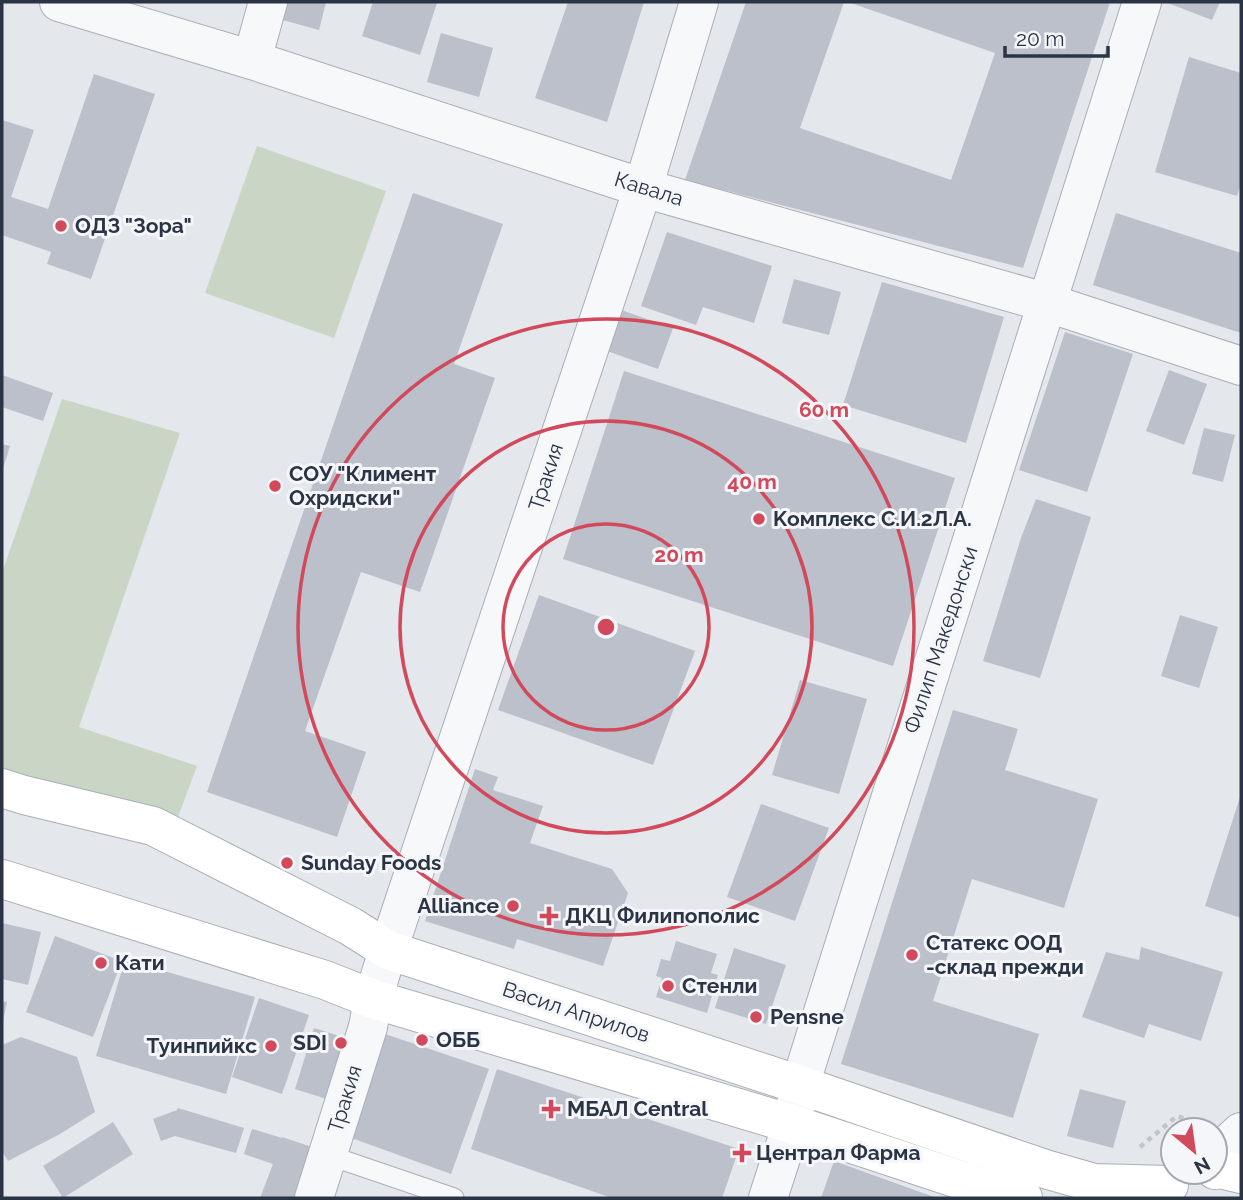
<svg xmlns="http://www.w3.org/2000/svg" width="1243" height="1200" font-family="Raleway,sans-serif">
<style>
.green{fill:#c9d6c5}
.building{fill:#bbc0ca}
.lines{fill:none;stroke-linecap:round;stroke-linejoin:round}
.service-casing{stroke:#a9aeb7;stroke-width:21}
.minor-casing{stroke:#a9aeb7;stroke-width:40}
.tertiary-casing{stroke:#a9aeb7;stroke-width:40}
.secondary-casing{stroke:#a9aeb7;stroke-width:40}
.path{stroke:#c2c5cb;stroke-width:4.5;stroke-dasharray:5 5;stroke-linecap:butt}
.service{stroke:#f7f8fa;stroke-width:19}
.minor{stroke:#f7f8fa;stroke-width:38}
.tertiary{stroke:#f7f8fa;stroke-width:38}
.secondary{stroke:#fff;stroke-width:38}
.ring{fill:none;stroke:#d1495b;stroke-width:3.5}
.poi-dot{fill:#d1495b;stroke:#f4f6f9;stroke-width:2.5}
.labels{text-anchor:middle;stroke-width:6;stroke-linejoin:round;paint-order:stroke}
.street-label{font-size:21px;fill:#2b3445;stroke:#f4f6f9}
.poi-label{font-size:21px;font-weight:bold;fill:#2b3445;stroke:#f4f6f9;text-anchor:start}
.centre{fill:#d1495b;stroke:#f4f6f9;stroke-width:3.5}
.ring-label{font-size:21px;text-anchor:middle;font-weight:bold;fill:#d1495b;stroke:#f4f6f9;stroke-width:6;stroke-linejoin:round;paint-order:stroke}
</style>
<rect width="100%" height="100%" fill="#e4e7ec"/>
<g class="green">
<polygon points="257,146 386,191 334,338 205,293"/>
<polygon points="62,399 180,433 79,727 197,766 175,825 2,769 2,573"/>
</g>
<g class="building">
<polygon points="276,2 326,2 319,30 272,17"/>
<polygon points="373,2 437,3 420,55 362,36"/>
<polygon points="568,2 644,2 607,122 535,98"/>
<polygon points="746,2 844,2 800,128 951,180 995,53 848,2 1110,2 1023,268 685,180"/>
<polygon points="1165,2 1220,2 1212,20"/>
<polygon points="441,33 493,48 479,97 427,82"/>
<polygon points="1189,57 1241,73 1241,183 1237,196 1155,172"/>
<polygon points="94,74 155,94 91,279 47,264 51,252 2,235 2,120 34,130 11,197 48,209"/>
<polygon points="413,193 503,224 454,364 495,378 420,592 361,572 305,731 366,752 337,837 207,792"/>
<polygon points="1116,213 1241,253 1241,333 1093,285"/>
<polygon points="667,232 772,266 754,323 703,307 696,325 641,306"/>
<polygon points="794,279 841,292 829,335 782,323"/>
<polygon points="882,282 1004,317 966,443 843,405"/>
<polygon points="621,310 673,328 658,369 607,351"/>
<polygon points="1065,332 1133,354 1087,492 1019,470"/>
<polygon points="1169,370 1207,384 1184,445 1146,431"/>
<polygon points="624,371 955,478 893,666 563,559"/>
<polygon points="2,375 53,393 43,421 2,407"/>
<polygon points="1204,428 1235,435 1223,482 1192,474"/>
<polygon points="2,444 10,446 2,472"/>
<polygon points="1036,499 1091,517 1040,678 983,661 1021,538"/>
<polygon points="539,595 695,651 653,765 498,710"/>
<polygon points="1180,615 1218,627 1199,688 1161,676"/>
<polygon points="800,680 867,699 839,794 772,775"/>
<polygon points="953,710 1018,729 1005,770 1098,799 1064,908 972,879 933,1001 1039,1034 1013,1118 841,1064"/>
<polygon points="475,769 498,777 493,790 543,806 530,843 612,869 628,893 603,966 517,939 514,949 425,921"/>
<polygon points="1241,794 1241,918 1205,906"/>
<polygon points="761,804 829,828 795,921 727,897"/>
<polygon points="2,923 41,932 28,985 2,979"/>
<polygon points="55,936 122,961 93,1037 26,1012"/>
<polygon points="676,941 717,954 711,973 718,975 707,1013 656,997 662,978 656,976 661,959 670,961"/>
<polygon points="1141,947 1223,972 1201,1041 1149,1024 1144,1038 1082,1017 1106,952 1139,960"/>
<polygon points="734,948 786,965 766,1024 715,1008"/>
<polygon points="125,960 255,997 226,1094 96,1056"/>
<polygon points="259,998 309,1015 282,1094 232,1077"/>
<polygon points="2,1001 7,1002 3,1021 2,1021"/>
<polygon points="314,1028 358,1042 339,1103 295,1089"/>
<polygon points="382,1033 489,1069 451,1174 346,1136"/>
<polygon points="21,1037 77,1057 95,1112 60,1134 8,1161 2,1151 2,1045"/>
<polygon points="497,1069 739,1149 722,1198 612,1198 471,1149"/>
<polygon points="1080,1089 1126,1101 1113,1148 1067,1136"/>
<polygon points="178,1108 244,1128 236,1153 175,1136 161,1141 153,1119 177,1110"/>
<polygon points="113,1122 133,1154 63,1198 43,1166"/>
<polygon points="252,1129 282,1138 282,1137 315,1148 297,1198 260,1198 273,1164 244,1154"/>
<polygon points="834,1161 909,1188 937,1198 821,1198"/>
</g>
<g class="lines">
<g class="service-casing">
<polyline id="service" points="328,1155 454,1198"/>
</g>
<g class="minor-casing">
<g id="minor">
<polyline points="59,2 252,60 643,188 1048,303 1241,366"/>
<polyline points="252,60 268,2"/>
<polyline points="314,1198 368,1027 373,999 388,950 643,188 699,2"/>
<polyline points="768,1198 792,1124 800,1085 1142,2"/>
</g>
</g>
<g class="tertiary-casing">
<polyline id="tertiary" points="1215,1156 1241,1132"/>
</g>
<g class="secondary-casing">
<g id="secondary">
<polyline points="2,788 24,795 153,826 350,926 388,950 800,1085 1045,1169 1094,1183 1169,1185"/>
<polyline points="2,879 325,980 373,999 792,1124 979,1186 1023,1198"/>
<polyline points="1215,1170 1220,1169 1241,1174"/>
</g>
</g>
<polyline class="path" points="1140,1147 1177,1116 1196,1123"/>
<use href="#service" class="service"/>
<use href="#minor" class="minor"/>
<use href="#tertiary" class="tertiary"/>
<use href="#secondary" class="secondary"/>
</g>
<g class="ring">
<circle cx="606" cy="627" r="103"/>
<circle cx="606" cy="627" r="206"/>
<circle cx="606" cy="627" r="308"/>
</g>
<g class="poi-dot">
<circle cx="61" cy="226" r="7"/>
<circle cx="275" cy="486" r="7"/>
<circle cx="759" cy="519" r="7"/>
<circle cx="287" cy="863" r="7"/>
<circle cx="513" cy="906" r="7"/>
<path d="M545.5 905.5h7v7h7v7h-7v7h-7v-7h-7v-7h7z"/>
<circle cx="912" cy="955" r="7"/>
<circle cx="101" cy="963" r="7"/>
<circle cx="668" cy="986" r="7"/>
<circle cx="756" cy="1017" r="7"/>
<circle cx="422" cy="1040" r="7"/>
<circle cx="341" cy="1043" r="7"/>
<circle cx="271" cy="1046" r="7"/>
<path d="M547.5 1098.5h7v7h7v7h-7v7h-7v-7h-7v-7h7z"/>
<path d="M738.5 1142.5h7v7h7v7h-7v7h-7v-7h-7v-7h7z"/>
</g>
<g class="labels">
<g class="street-label">
<text transform="translate(649 189) rotate(17)" y="7">Кавала</text>
<text transform="translate(546 477) rotate(-72)" y="7">Тракия</text>
<text transform="translate(941 640) rotate(-72)" y="7">Филип Македонски</text>
<text transform="translate(576 1012) rotate(18)" y="7">Васил Априлов</text>
<text transform="translate(345 1099) rotate(-73)" y="7">Тракия</text>
</g>
<g class="poi-label">
<text x="75" y="233">ОДЗ "Зора"</text>
<text x="289" y="481">СОУ "Климент<tspan x="289" dy="24">Охридски"</tspan></text>
<text x="773" y="526">Kомплекс С.И.2Л.А.</text>
<text x="301" y="870">Sunday Foods</text>
<text x="499" y="913" text-anchor="end">Alliance</text>
<text x="565" y="923">ДКЦ Филипополис</text>
<text x="926" y="950">Статекс ООД<tspan x="926" dy="24">-склад прежди</tspan></text>
<text x="115" y="970">Кати</text>
<text x="682" y="993">Стенли</text>
<text x="770" y="1024">Pensne</text>
<text x="436" y="1047">ОББ</text>
<text x="327" y="1050" text-anchor="end">SDI</text>
<text x="257" y="1053" text-anchor="end">Туинпийкс</text>
<text x="567" y="1116">МБАЛ Central</text>
<text x="756" y="1160">Централ Фарма</text>
</g>
</g>
<circle cx="606" cy="627" r="10" class="centre"/>
<g class="ring-label">
<text x="824" y="417">60 m</text>
<text x="752" y="489">40 m</text>
<text x="679" y="562">20 m</text>
</g>
<rect width="1243" height="1200" fill="none" stroke="#2b3445" stroke-width="7"/>
<g transform="translate(1194 1151) rotate(151)"><circle r="33" fill="#f4f6f9" stroke="#a4a8b1" stroke-width="2"/>
<path d="M0-5L12 26L0 18L-12 26Z" fill="#d1495b"/>
<text y="-10" font-size="19" font-weight="bold" text-anchor="middle" fill="#2b3445">N</text>
</g>
<path d="M1005 46v10h103v-10" fill="none" stroke="#2b3445" stroke-width="3.5"/>
<text x="1016" y="46" font-size="21" fill="#2b3445" stroke="#f4f6f9" stroke-width="5" paint-order="stroke">20 m</text>
</svg>
